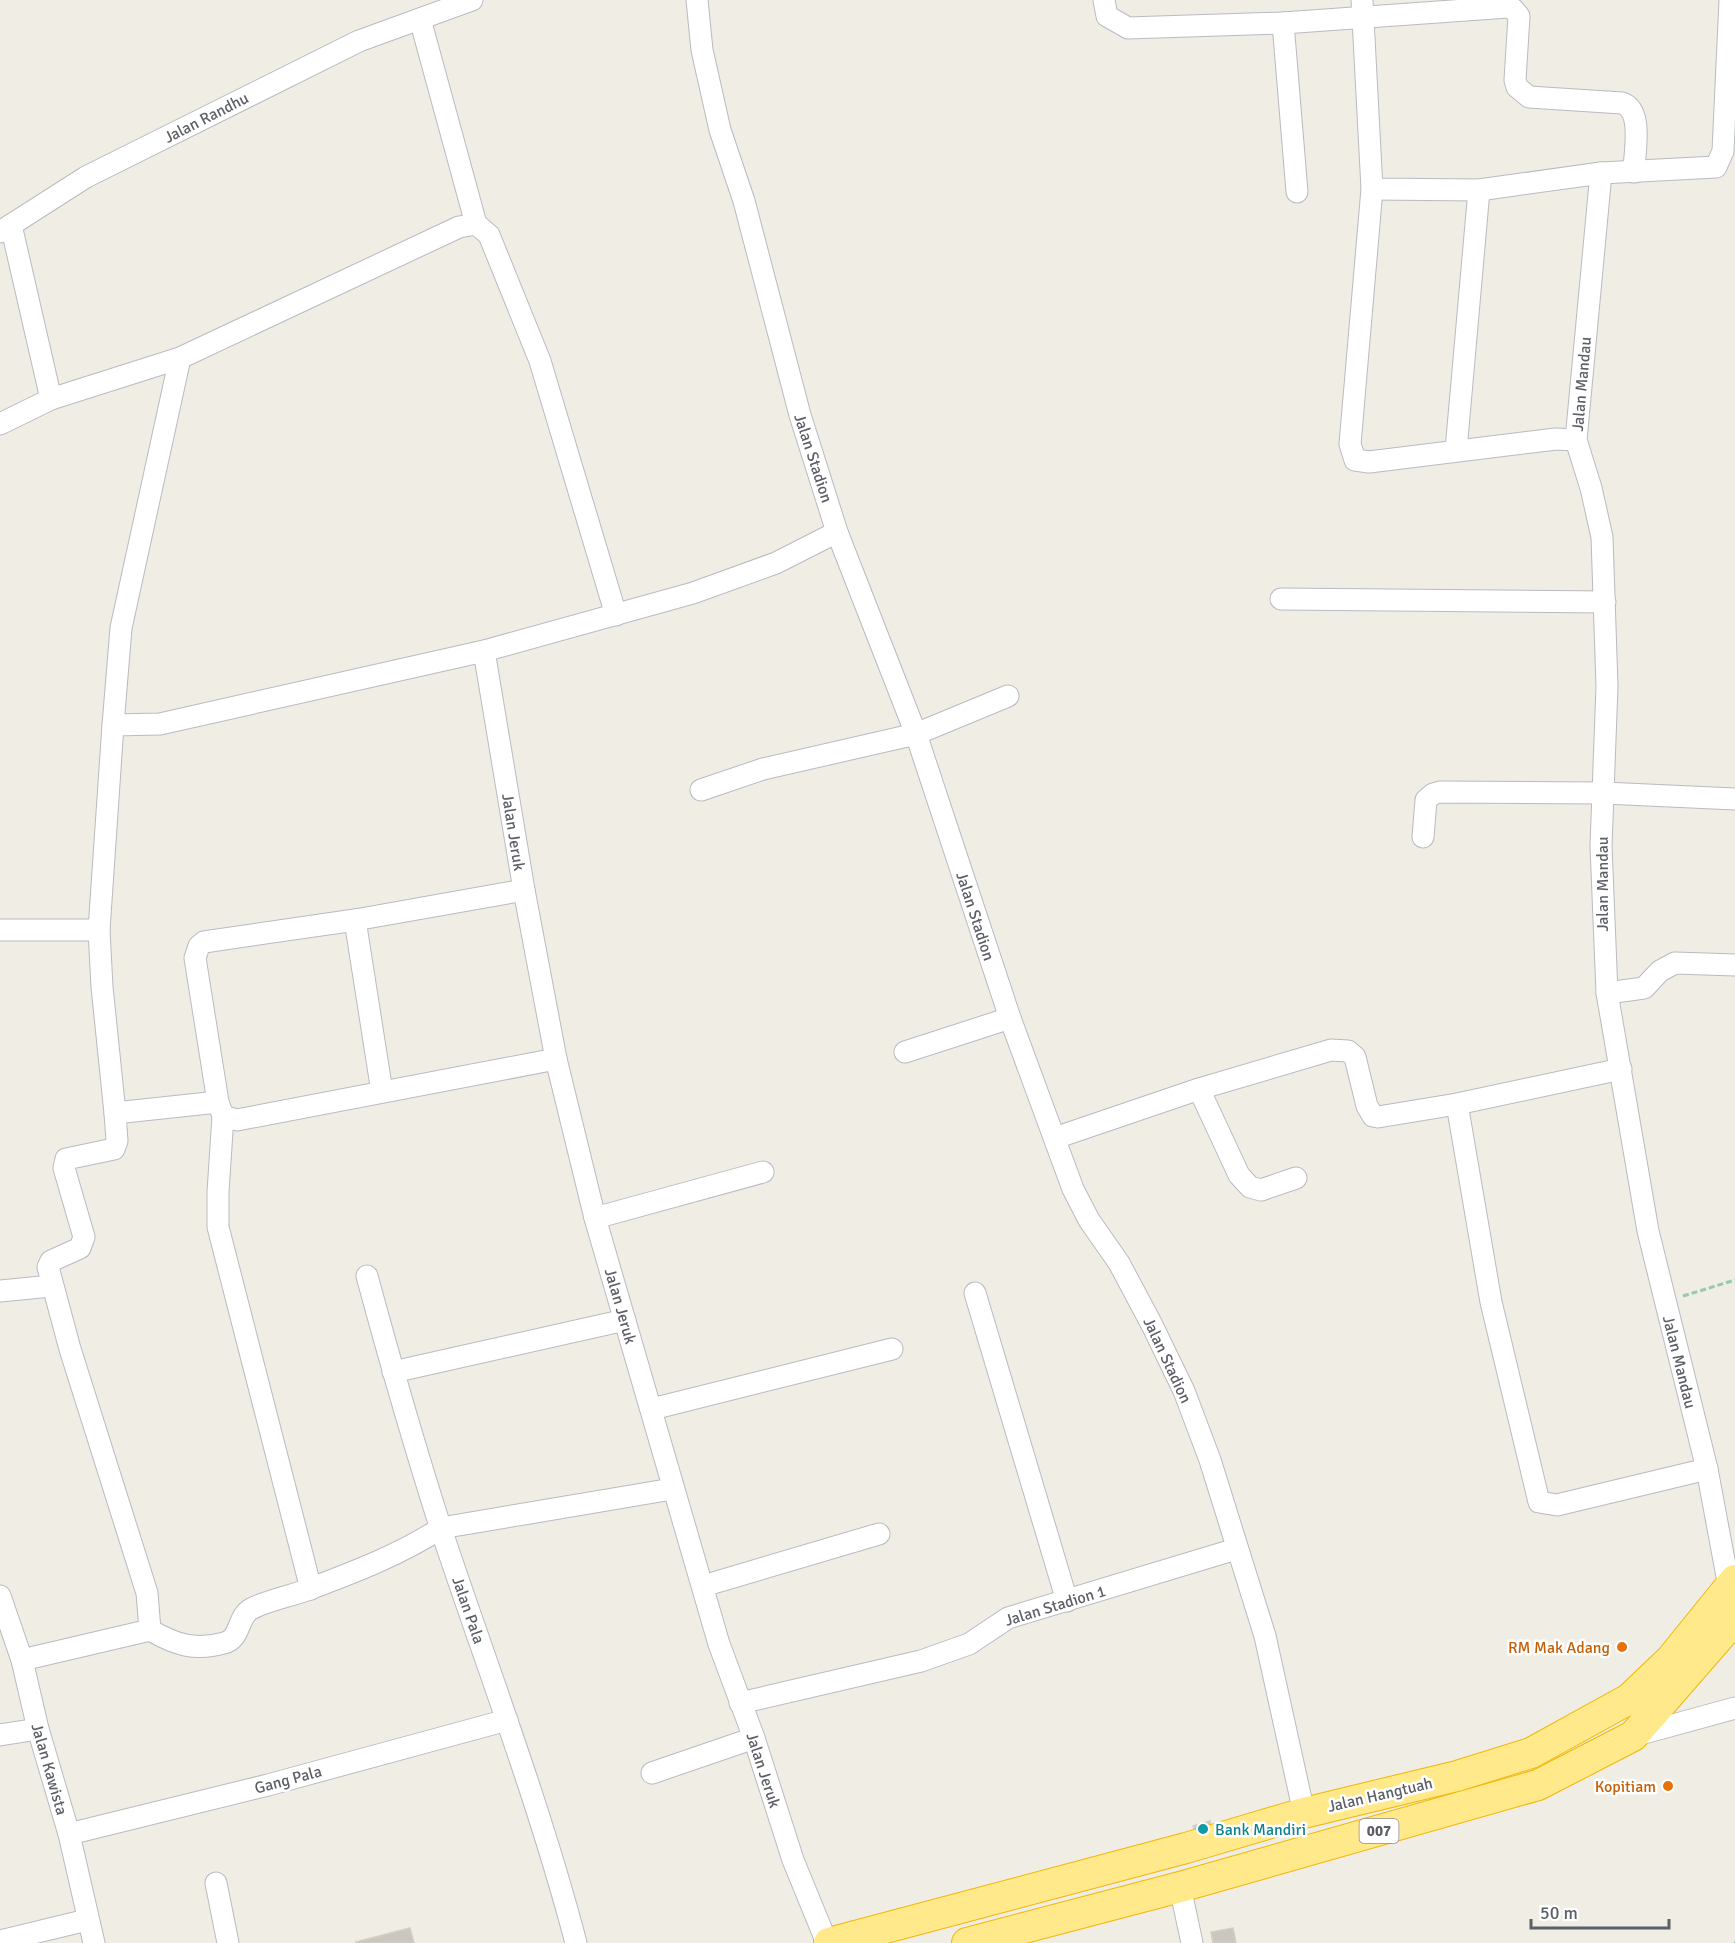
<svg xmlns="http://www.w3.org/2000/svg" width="1735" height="1943" font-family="Signika,sans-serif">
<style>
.building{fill:#cac7c1;stroke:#d4cfc2;stroke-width:1.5}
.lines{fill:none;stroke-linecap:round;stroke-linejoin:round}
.minor-casing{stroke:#b9bbc0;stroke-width:23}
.highway-casing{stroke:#f3b600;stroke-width:32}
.path{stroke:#98c9a9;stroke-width:3;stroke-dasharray:6 3;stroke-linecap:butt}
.minor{stroke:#fff;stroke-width:21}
.highway{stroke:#ffe98b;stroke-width:30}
.food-dot{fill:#e8710a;stroke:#fff;stroke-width:2}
.culture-dot{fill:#0f9aa8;stroke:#fff;stroke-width:2}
.labels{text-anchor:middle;stroke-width:5;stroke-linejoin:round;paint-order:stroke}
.shield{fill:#fff;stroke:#8d8f93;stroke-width:1.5}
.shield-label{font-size:15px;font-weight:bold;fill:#5c5f65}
.street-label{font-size:16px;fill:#5c5f65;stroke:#fff}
.food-label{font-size:16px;fill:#c56008;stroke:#fff;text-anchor:end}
.culture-label{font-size:16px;fill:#0d838f;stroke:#fff;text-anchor:start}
</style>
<rect width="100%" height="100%" fill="#efede4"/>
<g class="building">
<polygon points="1210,1821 1212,1832 1197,1839 1193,1826"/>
<polygon points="410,1928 414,1943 357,1943 356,1942"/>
<polygon points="1233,1928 1236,1943 1213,1943 1211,1932"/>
</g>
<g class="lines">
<g class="minor-casing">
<g id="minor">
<polyline points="697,0 702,50 720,130 744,201 800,415 837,532 916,734 1010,1018 1073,1189 1089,1220 1119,1263 1152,1325 1184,1391 1210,1460 1265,1636 1304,1813"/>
<path d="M1104 0 1107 16 1128 28 1283 23 1508 7 1513 9 1519 16 1515 80 1517 87 1529 97 1622 103C1644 110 1634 153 1634 172"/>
<polyline points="1362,0 1372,189 1479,190 1601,173 1716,167 1723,151 1730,0"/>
<polyline points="420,19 476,224"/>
<polyline points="1283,23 1297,192"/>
<polyline points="1601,173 1576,440 1591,488 1602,537 1607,686 1601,846 1607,993 1648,1231 1707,1469 1729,1587"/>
<polyline points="1372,189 1350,444 1355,460 1369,462 1556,439 1576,440"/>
<polyline points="11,225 51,399"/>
<polyline points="0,232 86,177 359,41 472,0"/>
<polyline points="180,358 121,628 113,725 160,724 484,651 693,593 776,563 837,532"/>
<polyline points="0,424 51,399 180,358 459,227 476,224 489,235 540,361 616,615"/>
<polyline points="1456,450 1479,190"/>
<polyline points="1281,599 1605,602"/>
<polyline points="484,651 524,890 556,1059 595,1218 719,1644 754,1738 793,1860 827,1943"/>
<polyline points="113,725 99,930 102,987 115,1113"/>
<polyline points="701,790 763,769 916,734 1008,696"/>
<polyline points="1423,837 1426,800 1433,794 1440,792 1604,793 1735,799"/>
<polyline points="524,890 355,920 204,942 199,946 195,958 218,1102 223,1116 237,1120 556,1059"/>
<polyline points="355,920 382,1092"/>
<polyline points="0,930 99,930"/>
<polyline points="1607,993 1644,988 1660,971 1675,963 1735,965"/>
<polyline points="905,1052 1010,1018"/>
<polyline points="1199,1089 1239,1175 1250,1187 1261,1190 1296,1178"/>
<polyline points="1457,1104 1491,1302 1539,1502 1557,1505 1707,1469"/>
<polyline points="223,1116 218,1192 218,1227 311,1589"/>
<polyline points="1055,1138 1199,1089 1331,1050 1348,1051 1355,1057 1367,1106 1373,1116 1378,1117 1457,1104 1621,1069"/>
<polyline points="595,1218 763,1172"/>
<path d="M367 1276C390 1361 414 1445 441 1529 487 1667 539 1802 576 1943"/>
<polyline points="0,1291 51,1286"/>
<polyline points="975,1293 1067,1601"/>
<polyline points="393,1372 625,1320"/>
<polyline points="652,1409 892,1349"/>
<polyline points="703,1586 879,1534"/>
<polyline points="0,1596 22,1660 38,1729 69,1834 94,1943"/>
<polyline points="150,1630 147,1593 70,1349 48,1267 51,1261 80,1248 84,1237 64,1168 66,1159 114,1149 117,1141 115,1113 218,1102"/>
<path d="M22 1660 150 1630C176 1645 195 1651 224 1643 241 1639 237 1617 251 1609 270 1599 293 1596 312 1588 357 1571 401 1554 441 1528L672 1489"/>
<polyline points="740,1703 921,1661 969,1644 1008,1618 1236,1549"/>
<polyline points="0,1735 38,1729"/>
<polyline points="1633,1736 1735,1708"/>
<polyline points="652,1773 754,1738"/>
<polyline points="69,1834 268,1785 507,1720"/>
<polyline points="216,1883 228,1943"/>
<polyline points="1180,1887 1192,1943"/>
<polyline points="0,1941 87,1920"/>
</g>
</g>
<g class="highway-casing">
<g id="highway">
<polyline points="829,1943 1186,1848 1304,1813 1457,1776 1531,1753 1629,1699 1671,1659 1735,1580"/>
<polyline points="967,1943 1180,1887 1538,1785 1633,1736 1735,1619"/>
</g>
</g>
<g class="path">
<polyline points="1683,1296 1735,1280"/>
<polyline points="1734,1943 1735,1943"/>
</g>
<use href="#minor" class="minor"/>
<use href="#highway" class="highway"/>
</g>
<g class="food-dot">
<circle cx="1622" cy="1647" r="6"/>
<circle cx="1668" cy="1786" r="6"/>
</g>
<circle class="culture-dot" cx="1203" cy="1829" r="6"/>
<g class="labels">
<rect class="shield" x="1359.5" y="1819" width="39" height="24" rx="4.5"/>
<g class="shield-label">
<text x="1379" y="1836">007</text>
</g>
<g class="street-label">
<text transform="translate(206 117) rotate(-27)" y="6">Jalan Randhu</text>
<text transform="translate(1581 384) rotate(-85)" y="6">Jalan Mandau</text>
<text transform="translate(814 458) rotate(72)" y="6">Jalan Stadion</text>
<text transform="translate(514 832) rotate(81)" y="6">Jalan Jeruk</text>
<text transform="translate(1602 884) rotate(-90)" y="6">Jalan Mandau</text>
<text transform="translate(976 916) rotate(72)" y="6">Jalan Stadion</text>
<text transform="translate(621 1306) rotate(74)" y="6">Jalan Jeruk</text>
<text transform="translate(1168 1360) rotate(65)" y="6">Jalan Stadion</text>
<text transform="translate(1680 1362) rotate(76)" y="6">Jalan Mandau</text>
<text transform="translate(1055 1605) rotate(-17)" y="6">Jalan Stadion 1</text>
<text transform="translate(469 1610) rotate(71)" y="6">Jalan Pala</text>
<text transform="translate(50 1769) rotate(74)" y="6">Jalan Kawista</text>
<text transform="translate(764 1770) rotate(72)" y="6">Jalan Jeruk</text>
<text transform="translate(288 1779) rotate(-15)" y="6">Gang Pala</text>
<text transform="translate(1380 1794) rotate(-13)" y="6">Jalan Hangtuah</text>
</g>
<g class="food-label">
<text x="1610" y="1653">RM Mak Adang</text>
<text x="1656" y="1792">Kopitiam</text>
</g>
<g class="culture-label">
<text x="1215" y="1835">Bank Mandiri</text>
</g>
</g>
<path d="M1531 1919v9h138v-9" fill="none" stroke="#5c5f65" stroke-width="3"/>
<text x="1540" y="1919" font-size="18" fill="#5c5f65" stroke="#ffffff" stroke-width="4.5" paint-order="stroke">50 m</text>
</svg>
